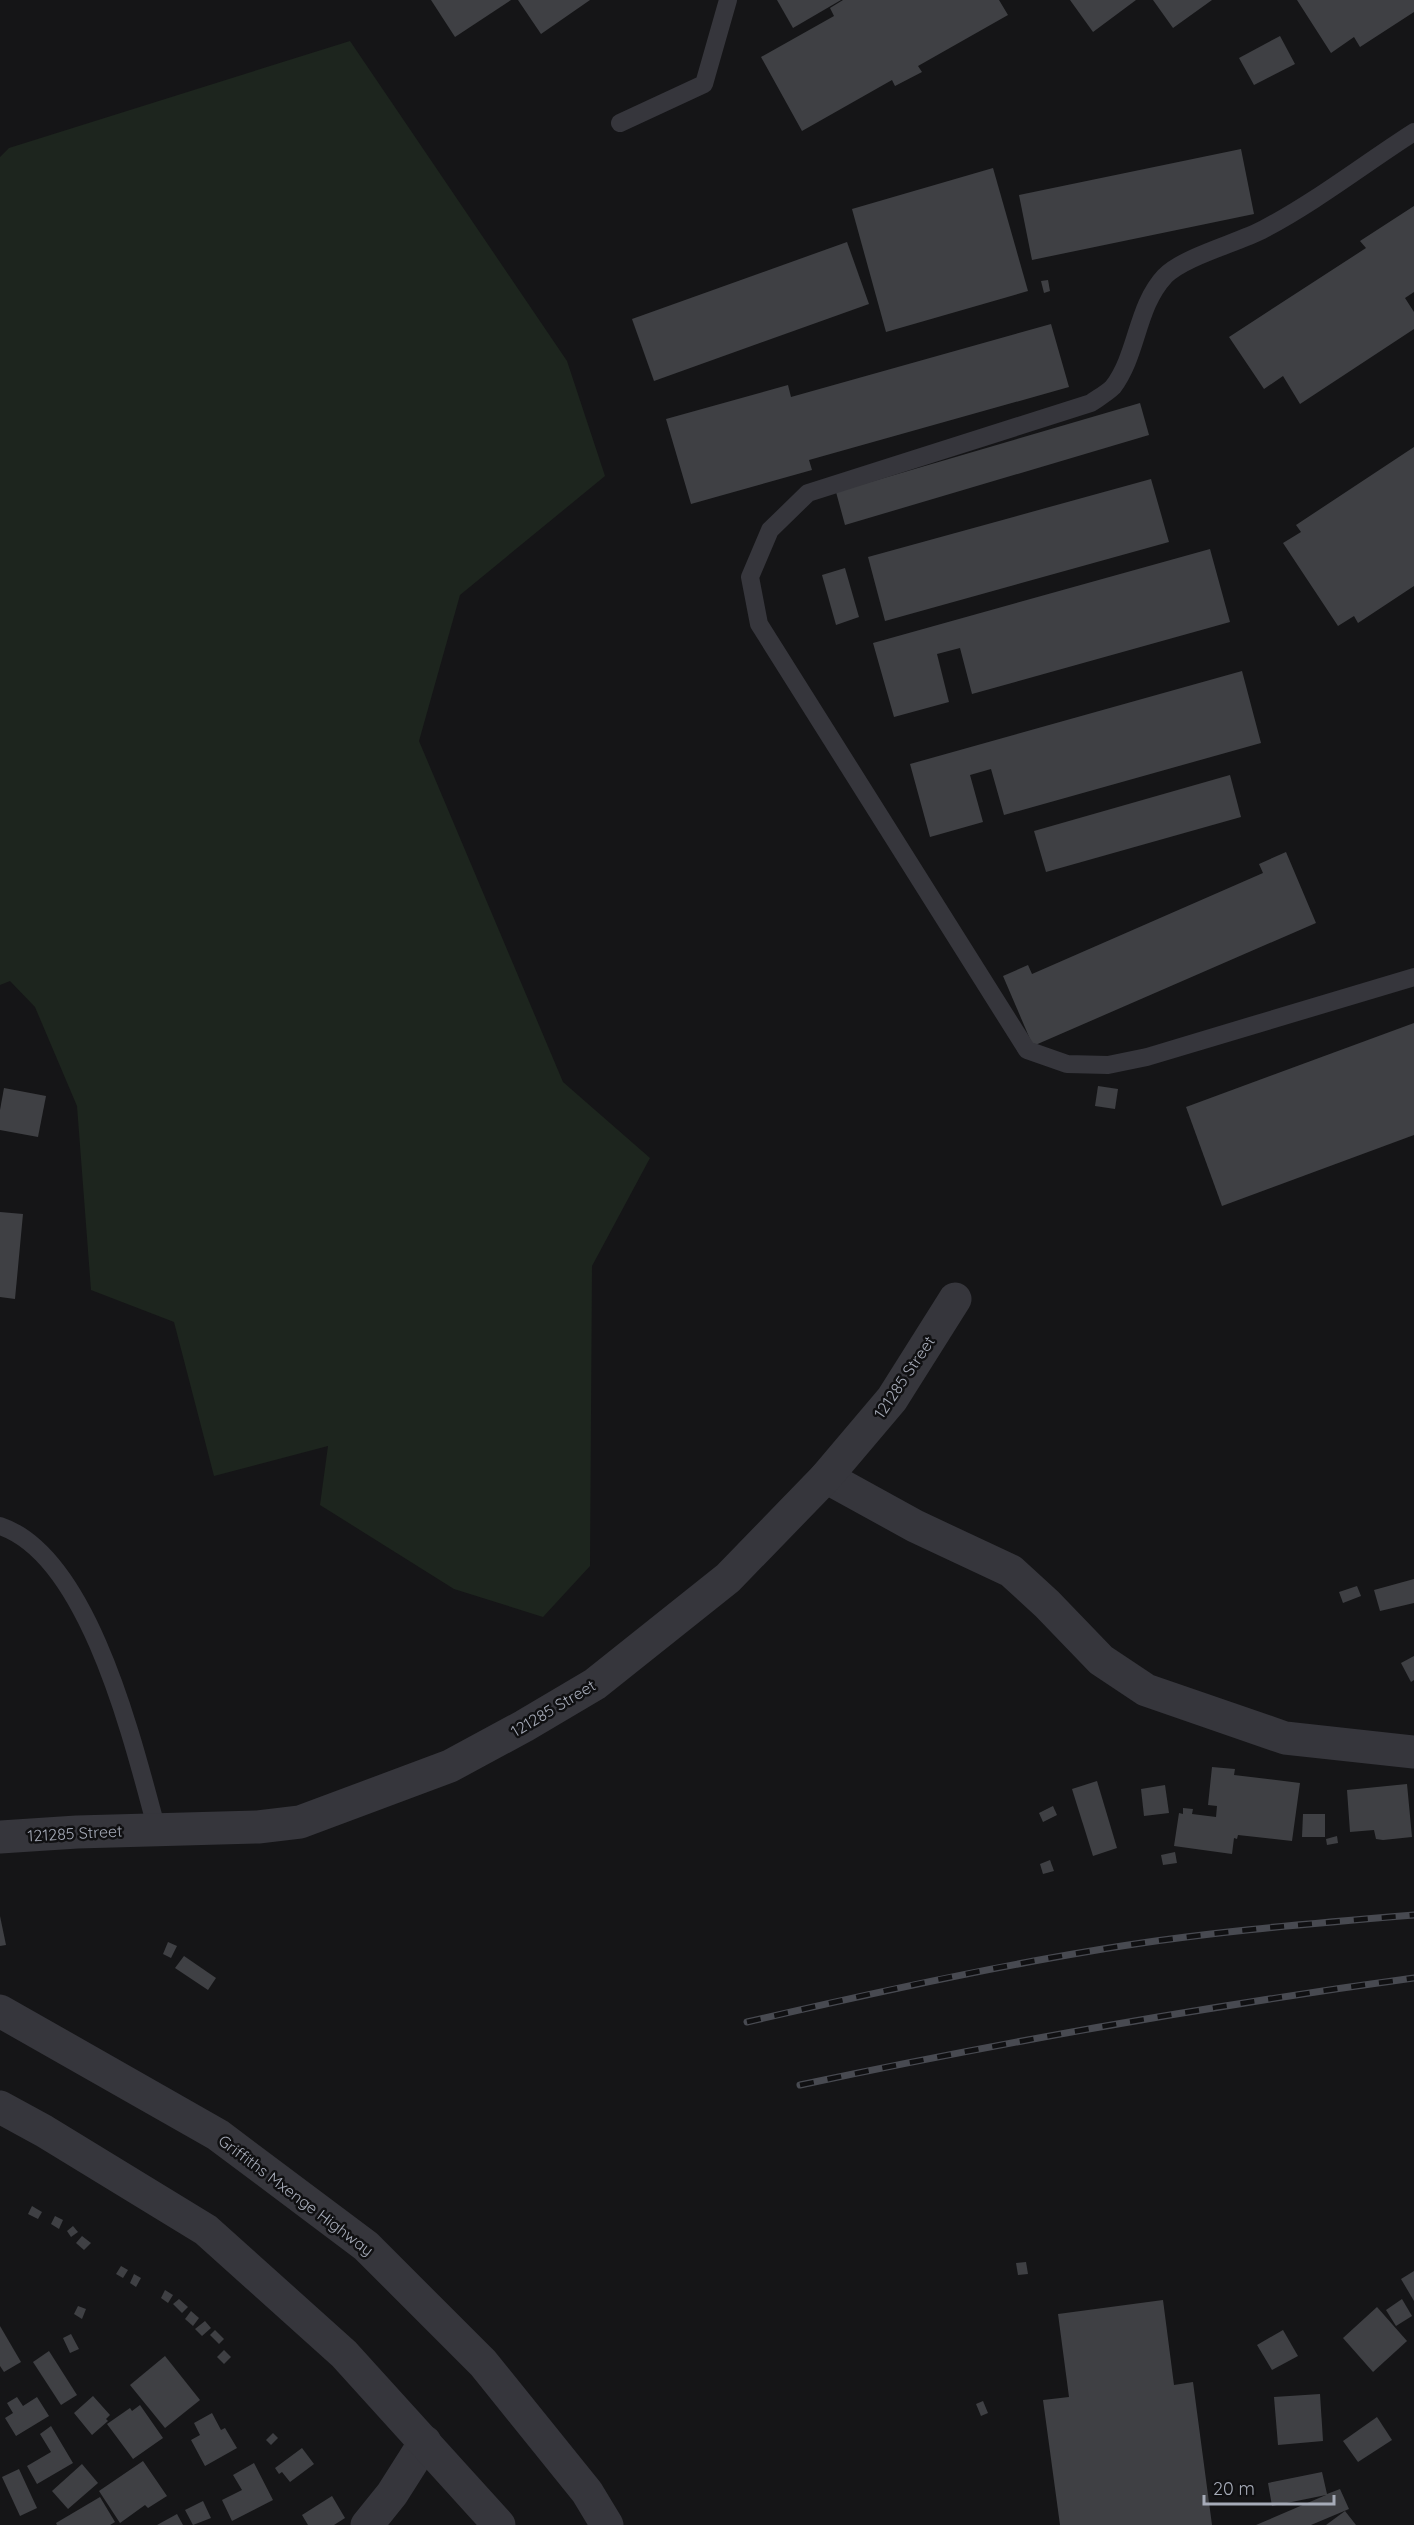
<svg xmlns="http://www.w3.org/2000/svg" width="1414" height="2525" font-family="Quicksand,sans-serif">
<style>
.green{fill:#1d251e}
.building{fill:#3f4044}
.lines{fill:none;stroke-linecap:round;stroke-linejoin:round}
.service{stroke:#36363c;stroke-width:18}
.minor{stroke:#36363c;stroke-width:33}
.tertiary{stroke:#36363c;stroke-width:33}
.rail-casing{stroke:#484a51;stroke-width:7}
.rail{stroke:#101012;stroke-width:4.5;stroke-dasharray:14;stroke-linecap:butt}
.labels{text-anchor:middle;stroke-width:5;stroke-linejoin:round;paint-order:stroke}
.street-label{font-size:16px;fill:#a6abb8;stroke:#101012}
</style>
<rect width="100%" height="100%" fill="#151517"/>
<polygon class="green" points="350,41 567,361 605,476 460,595 419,741 563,1082 650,1158 592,1266 590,1566 543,1617 454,1589 320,1505 328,1446 214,1476 174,1322 91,1290 77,1106 35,1007 10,981 0,985 0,157 9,148"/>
<g class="building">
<polygon points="431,0 511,0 455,37"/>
<polygon points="518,0 590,0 541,34"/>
<polygon points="777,0 841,0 793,28"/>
<polygon points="843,0 999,0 1008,15 918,66 922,72 895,86 892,80 802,131 761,57 834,16 830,8"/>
<polygon points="1070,0 1136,0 1093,32"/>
<polygon points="1153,0 1212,0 1173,28"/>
<polygon points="1297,0 1414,0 1414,12 1360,47 1354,37 1331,53"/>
<polygon points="1280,36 1295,64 1254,85 1239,58"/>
<polygon points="1241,149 1254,214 1032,260 1019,195"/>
<polygon points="993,168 1028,291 886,332 852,209"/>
<polygon points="1414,206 1414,292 1405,298 1414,312 1414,329 1300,404 1283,376 1264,389 1229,337 1366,248 1360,241"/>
<polygon points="847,242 869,304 654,381 632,319"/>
<polygon points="1048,280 1050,291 1044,293 1041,281"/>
<polygon points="1051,324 1069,387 809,460 812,470 691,504 666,419 788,385 791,397"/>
<polygon points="1140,403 1149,435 845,525 836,492"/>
<polygon points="1414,447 1414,586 1358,623 1354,616 1338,626 1283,543 1301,532 1296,525"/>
<polygon points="1151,479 1169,542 885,621 868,557"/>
<polygon points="1210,549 1230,622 972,694 960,648 937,654 949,702 894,717 873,643"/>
<polygon points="845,568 859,617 836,625 822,575"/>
<polygon points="1242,671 1261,743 1004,815 991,769 970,775 983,822 930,837 910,764"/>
<polygon points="1230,775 1241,817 1046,872 1034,831"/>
<polygon points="1286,852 1316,923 1033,1046 1003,976 1028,965 1032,974 1263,873 1259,864"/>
<polygon points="1414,1023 1414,1135 1222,1206 1186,1107"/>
<polygon points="1098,1086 1118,1089 1115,1109 1095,1106"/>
<polygon points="4,1088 46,1096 38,1137 0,1130 0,1110"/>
<polygon points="0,1212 23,1214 15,1299 0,1297"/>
<polygon points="1414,1579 1414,1603 1380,1611 1374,1590"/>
<polygon points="1357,1586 1361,1596 1343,1603 1339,1592"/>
<polygon points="1414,1656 1414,1680 1411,1682 1401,1663"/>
<polygon points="1212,1767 1235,1769 1234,1775 1300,1783 1292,1841 1238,1835 1237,1839 1234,1838 1232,1854 1174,1846 1179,1813 1183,1814 1183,1808 1193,1809 1192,1814 1216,1817 1217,1806 1208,1805"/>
<polygon points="1097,1781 1117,1848 1093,1856 1072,1789"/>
<polygon points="1407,1784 1412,1837 1383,1840 1376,1839 1374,1830 1350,1832 1347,1790"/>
<polygon points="1165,1785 1169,1813 1144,1816 1141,1789"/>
<polygon points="1053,1806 1057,1815 1043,1822 1039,1813"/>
<polygon points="1303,1814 1325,1814 1325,1837 1302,1837"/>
<polygon points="1337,1836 1338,1843 1327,1845 1326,1839"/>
<polygon points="1175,1852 1177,1863 1163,1865 1161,1855"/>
<polygon points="1050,1860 1054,1871 1043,1874 1040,1864"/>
<polygon points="0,1916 6,1945 0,1946"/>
<polygon points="168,1942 177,1946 171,1958 163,1954"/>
<polygon points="184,1956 216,1978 208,1990 175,1968"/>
<polygon points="32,2206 42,2212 38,2219 28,2214"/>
<polygon points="55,2216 63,2220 59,2229 51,2224"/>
<polygon points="73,2226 78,2232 71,2237 67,2231"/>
<polygon points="82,2236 91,2243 84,2250 76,2243"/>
<polygon points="1026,2262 1028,2274 1018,2275 1016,2263"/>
<polygon points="121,2266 128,2270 123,2278 116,2274"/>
<polygon points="1414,2271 1414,2301 1401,2279"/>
<polygon points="134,2274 141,2278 136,2287 130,2283"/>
<polygon points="165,2290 173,2295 168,2303 161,2298"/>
<polygon points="179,2299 188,2307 182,2313 173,2304"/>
<polygon points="1402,2299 1412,2316 1396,2326 1386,2310"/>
<polygon points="1163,2300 1174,2385 1193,2382 1212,2525 1060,2525 1043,2400 1069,2397 1058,2314"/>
<polygon points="78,2306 86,2309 82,2319 74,2314"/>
<polygon points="1377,2307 1407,2341 1373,2372 1343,2338"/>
<polygon points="191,2311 199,2318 193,2326 185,2319"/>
<polygon points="205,2321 211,2328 202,2336 195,2329"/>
<polygon points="0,2326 21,2362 4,2372 0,2366"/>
<polygon points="215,2330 224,2339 219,2344 210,2335"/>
<polygon points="1283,2330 1298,2356 1272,2370 1257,2345"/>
<polygon points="71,2334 79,2349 70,2353 63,2338"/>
<polygon points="224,2350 231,2357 224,2364 217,2357"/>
<polygon points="49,2351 77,2395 61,2405 33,2362"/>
<polygon points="165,2356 200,2400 165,2428 130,2385"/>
<polygon points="1320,2394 1323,2441 1278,2445 1274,2397"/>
<polygon points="93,2396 110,2415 106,2419 108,2421 92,2435 74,2413"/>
<polygon points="17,2397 23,2406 37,2397 49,2416 16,2436 5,2418 13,2413 7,2403"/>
<polygon points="983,2401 988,2413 981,2416 976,2404"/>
<polygon points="140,2405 163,2438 133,2459 107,2424 130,2408 132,2411"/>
<polygon points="212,2413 221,2430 225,2428 237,2448 205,2466 191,2440 200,2435 194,2423"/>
<polygon points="1377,2417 1392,2440 1358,2462 1343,2441"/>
<polygon points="51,2426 73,2463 37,2484 27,2466 51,2452 40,2434"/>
<polygon points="273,2433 278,2438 271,2445 266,2440"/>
<polygon points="302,2448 314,2464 290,2482 282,2472 279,2474 275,2468"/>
<polygon points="143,2461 167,2496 148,2508 145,2505 120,2523 99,2491"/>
<polygon points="254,2463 273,2500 232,2521 222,2500 242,2490 233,2475"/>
<polygon points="82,2464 98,2483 68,2509 52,2491"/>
<polygon points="19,2469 37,2508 20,2516 2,2477"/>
<polygon points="1322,2472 1327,2494 1340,2489 1349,2509 1311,2525 1256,2525 1326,2495 1272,2506 1268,2483"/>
<polygon points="332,2496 345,2518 334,2525 308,2525 302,2515"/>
<polygon points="100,2497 115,2522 110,2525 57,2525 56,2523"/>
<polygon points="203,2501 211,2518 193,2525 185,2510"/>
<polygon points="1345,2511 1356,2525 1326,2525"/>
<polygon points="177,2514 183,2525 157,2525"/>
</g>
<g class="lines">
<g class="service">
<polyline points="620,123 704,84 728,0"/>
<path d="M1414 132C1364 164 1317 201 1264 229 1238 243 1185 256 1165 276 1136 307 1138 354 1113 387 1107 393 1098 398 1091 403L808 493 770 530 750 577 759 624 1027 1050 1067 1064 1108 1065 1147 1057 1414 977"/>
<path d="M0 1526C90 1556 134 1746 157 1830"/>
</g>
<g class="minor">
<polyline points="826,1477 915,1526 1011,1571 1047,1604 1101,1660 1146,1690 1285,1738 1414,1752"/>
<polyline points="0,1837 77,1832 258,1827 300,1822 450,1766 524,1726 595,1684 728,1578 826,1477 892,1399 955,1299"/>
<polyline points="367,2525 392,2494 425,2442"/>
</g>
<g class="tertiary">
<polyline points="0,2011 218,2135 366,2246 483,2363 587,2492 607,2525"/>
<polyline points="0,2107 44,2131 206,2230 344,2354 499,2525"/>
</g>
<g class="rail-casing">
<g id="rail">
<path d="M747 2022C859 1996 971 1971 1085 1952 1194 1933 1304 1924 1414 1915"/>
<path d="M800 2085C1004 2042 1208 2006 1414 1978"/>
</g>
</g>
<use href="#rail" class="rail"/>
</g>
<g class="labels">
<g class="street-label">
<text transform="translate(904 1377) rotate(-56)" y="6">121285 Street</text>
<text transform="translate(553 1708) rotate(-31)" y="6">121285 Street</text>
<text transform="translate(75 1833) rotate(-3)" y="6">121285 Street</text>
<text transform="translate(296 2195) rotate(37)" y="6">Griffiths Mxenge Highway</text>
</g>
</g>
<path d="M1204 2495v9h130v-9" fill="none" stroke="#a6abb8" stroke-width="3"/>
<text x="1213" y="2495" font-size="18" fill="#a6abb8" stroke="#101012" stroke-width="4.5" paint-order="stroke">20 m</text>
</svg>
